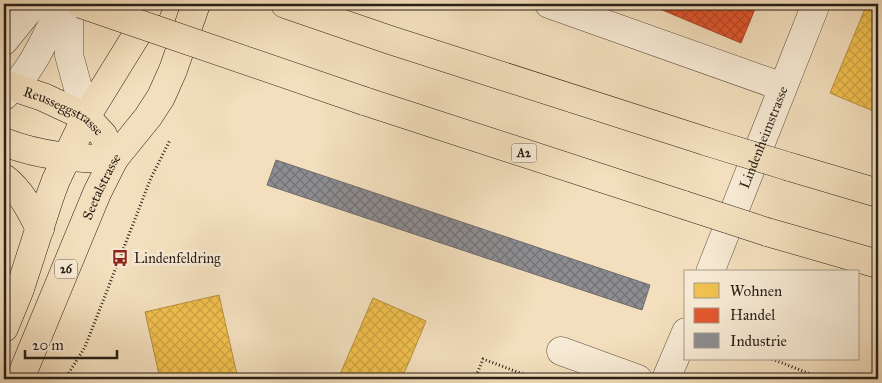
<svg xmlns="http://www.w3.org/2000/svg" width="882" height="383" font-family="'IM FELL Great Primer',serif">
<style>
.homes{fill:url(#homes-cross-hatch);stroke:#b6903e}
.shops{fill:url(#shops-cross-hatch);stroke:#ac4627}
.industry{fill:url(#industry-cross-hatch);stroke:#6f6c6d}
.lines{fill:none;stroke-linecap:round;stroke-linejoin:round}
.minor-casing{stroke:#5c4f41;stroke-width:29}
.major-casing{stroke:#291f18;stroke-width:29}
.highway-casing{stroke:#291f18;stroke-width:29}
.path{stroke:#291f18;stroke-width:3;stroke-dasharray:1 2.5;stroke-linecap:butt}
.minor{stroke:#f7ead4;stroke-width:28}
.major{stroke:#f3dfbd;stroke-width:28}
.highway{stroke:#f3dfbd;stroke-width:28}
.highway-bridge-casing{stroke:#291f18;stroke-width:29;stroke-linecap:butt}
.highway-bridge{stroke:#f3dfbd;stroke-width:28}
.labels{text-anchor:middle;stroke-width:5;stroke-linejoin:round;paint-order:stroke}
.shield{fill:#f7ead4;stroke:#675c50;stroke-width:1}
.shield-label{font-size:12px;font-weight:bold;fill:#291f18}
.street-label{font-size:14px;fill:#291f18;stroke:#f7ead4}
.poi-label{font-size:14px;fill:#291f18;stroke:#f7ead4;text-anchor:start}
</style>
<defs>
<pattern id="homes-cross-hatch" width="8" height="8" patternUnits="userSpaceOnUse" patternTransform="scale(1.25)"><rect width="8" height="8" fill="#f2c14e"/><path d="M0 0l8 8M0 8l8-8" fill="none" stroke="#d0a543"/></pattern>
<pattern id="shops-cross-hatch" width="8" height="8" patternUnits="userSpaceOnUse" patternTransform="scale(1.25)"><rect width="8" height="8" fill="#e4572e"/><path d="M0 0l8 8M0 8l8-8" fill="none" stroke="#b94726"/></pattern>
<pattern id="industry-cross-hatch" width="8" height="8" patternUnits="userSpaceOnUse" patternTransform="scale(1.25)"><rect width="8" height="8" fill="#8d8d92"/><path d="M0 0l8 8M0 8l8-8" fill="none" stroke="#737376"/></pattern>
</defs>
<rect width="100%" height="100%" fill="#f3dfbd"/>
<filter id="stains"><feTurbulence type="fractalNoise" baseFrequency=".004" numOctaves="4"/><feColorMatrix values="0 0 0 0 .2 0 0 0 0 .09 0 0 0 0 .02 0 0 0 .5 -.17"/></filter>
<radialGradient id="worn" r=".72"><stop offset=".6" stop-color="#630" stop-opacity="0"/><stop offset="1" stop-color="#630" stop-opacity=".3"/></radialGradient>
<g class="homes">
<polygon points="867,4 878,4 878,113 830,93"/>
<polygon points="219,295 238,379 160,379 145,312"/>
<polygon points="373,298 426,321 409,362 401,379 338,379"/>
</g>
<polygon class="shops" points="648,4 757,4 741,43"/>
<polygon class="industry" points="276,160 650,285 642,310 267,185"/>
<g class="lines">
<g class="minor-casing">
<g id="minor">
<polyline points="69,4 69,55 86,117"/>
<polyline points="549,4 783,87"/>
<polyline points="4,41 34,4"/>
<path d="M4 96C32 73 46 36 62 4"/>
<path id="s1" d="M710 272 816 4"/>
<polyline points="561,351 638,379"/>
<polyline points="666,379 686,332"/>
</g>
</g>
<g class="major-casing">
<g id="major">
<path id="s2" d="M4 84 43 97 86 117 103 135 114 159"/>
<path d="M4 142C40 156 76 159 114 159"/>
<path d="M4 178C21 191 30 209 40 229"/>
<polyline points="4,328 20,289 49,199 56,180 86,117 136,36 149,4"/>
<path id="s3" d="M20 379 97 193 114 159 148 117 161 97 173 70 196 4"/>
</g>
</g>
<g class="highway-casing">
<g id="highway">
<polyline points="285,4 390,40 708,142"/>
<polyline points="364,101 684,205"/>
<polyline points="790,167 878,193"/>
<polyline points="767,232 878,264"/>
</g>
</g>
<g class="path">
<polyline points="772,359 823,379"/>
<polyline points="65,379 85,347 151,178 170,140"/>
<polyline points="475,379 483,359 536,379"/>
</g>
<use href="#minor" class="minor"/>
<use href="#major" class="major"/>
<use href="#highway" class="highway"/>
<g class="highway-bridge-casing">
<g id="highway-bridge">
<polyline points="81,4 364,101"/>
<polyline points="708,142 790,167"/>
<polyline points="684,205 767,232"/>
</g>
</g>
<use href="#highway-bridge" class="highway-bridge"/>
</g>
<defs>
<g id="bus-bare" transform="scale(1.35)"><path d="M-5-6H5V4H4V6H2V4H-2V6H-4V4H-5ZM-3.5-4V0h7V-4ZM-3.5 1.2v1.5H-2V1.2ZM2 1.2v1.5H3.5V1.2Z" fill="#8f2418" stroke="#f7ead4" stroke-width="2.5" paint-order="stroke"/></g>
</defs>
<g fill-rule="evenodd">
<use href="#bus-bare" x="120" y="258"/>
</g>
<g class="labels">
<g class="shield">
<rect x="511.5" y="143.5" width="25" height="19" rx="4"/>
<rect x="55" y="259.5" width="22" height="19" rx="4"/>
</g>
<g class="shield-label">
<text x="524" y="157">A2</text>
<text x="66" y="273">26</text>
</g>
<g class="street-label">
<text dy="5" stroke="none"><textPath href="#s2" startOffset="66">Reusseggstrasse</textPath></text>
<text dy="5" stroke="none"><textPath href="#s1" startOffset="145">Lindenheimstrasse</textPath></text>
<text dy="5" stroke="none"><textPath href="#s3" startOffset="209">Seetalstrasse</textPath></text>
</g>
<g class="poi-label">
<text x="134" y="263">Lindenfeldring</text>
</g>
</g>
<rect width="882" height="383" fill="none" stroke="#f3dfbd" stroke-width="20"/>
<rect x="5" y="5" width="872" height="373" fill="none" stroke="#291f18" stroke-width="2.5"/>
<rect x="10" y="10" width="862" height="363" fill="none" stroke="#291f18"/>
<rect x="684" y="270" width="175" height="90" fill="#f7ead4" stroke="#a59989"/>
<rect x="694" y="283" width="25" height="15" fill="#f2c14e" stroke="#a59989"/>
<text x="730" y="296" font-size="15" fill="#291f18">Wohnen</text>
<rect x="694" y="308" width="25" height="15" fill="#e4572e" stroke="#a59989"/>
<text x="730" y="320" font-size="15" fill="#291f18">Handel</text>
<rect x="694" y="333" width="25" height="15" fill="#8d8d92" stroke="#a59989"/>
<text x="730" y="346" font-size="15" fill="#291f18">Industrie</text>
<path d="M25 350v8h92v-8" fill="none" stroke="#291f18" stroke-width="2.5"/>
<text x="32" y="350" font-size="15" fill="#291f18" stroke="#f7ead4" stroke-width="4" paint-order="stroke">20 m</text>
<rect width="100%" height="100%" filter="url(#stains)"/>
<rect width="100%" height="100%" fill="url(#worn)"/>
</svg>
